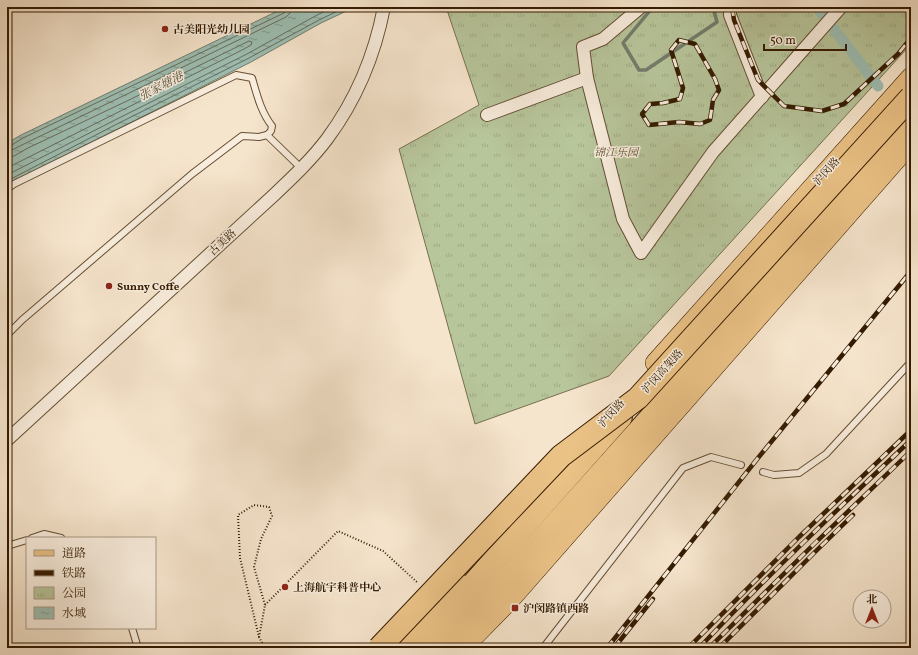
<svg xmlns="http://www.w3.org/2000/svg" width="918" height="655" font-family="Vollkorn,'Noto Serif SC',serif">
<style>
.park{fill:url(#park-tufts);stroke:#76704e}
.water{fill:url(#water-ripples);stroke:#737d6c}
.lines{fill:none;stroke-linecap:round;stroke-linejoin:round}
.shore{stroke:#686d5a;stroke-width:1}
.stream{stroke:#737d6c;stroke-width:3.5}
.canal{stroke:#9dbfb4;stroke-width:11}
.lane-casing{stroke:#644e34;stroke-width:8}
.street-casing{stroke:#644e34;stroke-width:14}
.primary-casing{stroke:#341b01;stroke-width:20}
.highway-casing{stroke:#341b01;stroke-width:24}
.path{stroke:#341b01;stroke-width:2;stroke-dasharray:1 2;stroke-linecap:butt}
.lane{stroke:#f9eede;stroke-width:6}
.street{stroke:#f9eede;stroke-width:12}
.primary{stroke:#ebc286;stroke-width:19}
.highway{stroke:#ebc286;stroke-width:22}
.rail-casing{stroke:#341b01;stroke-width:4.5}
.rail{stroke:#f9eede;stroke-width:3;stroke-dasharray:9;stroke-linecap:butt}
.highway-bridge-casing{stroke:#341b01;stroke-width:24;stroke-linecap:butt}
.highway-bridge{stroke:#ebc286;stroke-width:22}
.poi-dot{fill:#8f2418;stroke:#f9eede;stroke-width:1.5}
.labels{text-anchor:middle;stroke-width:3;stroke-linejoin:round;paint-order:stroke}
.poi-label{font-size:11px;font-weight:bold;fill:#341b01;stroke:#f9eede;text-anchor:start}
.park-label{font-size:11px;font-style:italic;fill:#5c4e30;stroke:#f9eede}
.street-label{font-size:11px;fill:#341b01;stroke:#f9eede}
.water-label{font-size:12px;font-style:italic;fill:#595440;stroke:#f9eede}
</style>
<defs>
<pattern id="park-tufts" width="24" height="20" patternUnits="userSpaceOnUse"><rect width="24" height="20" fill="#b8c69c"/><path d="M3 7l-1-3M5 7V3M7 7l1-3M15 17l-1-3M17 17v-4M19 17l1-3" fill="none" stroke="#9faa85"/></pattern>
<pattern id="water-ripples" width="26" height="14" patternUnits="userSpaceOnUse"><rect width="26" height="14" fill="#9dbfb4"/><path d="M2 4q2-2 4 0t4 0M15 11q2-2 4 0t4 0" fill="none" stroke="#819a90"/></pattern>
</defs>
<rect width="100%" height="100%" fill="#f6e5cd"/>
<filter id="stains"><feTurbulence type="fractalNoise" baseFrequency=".005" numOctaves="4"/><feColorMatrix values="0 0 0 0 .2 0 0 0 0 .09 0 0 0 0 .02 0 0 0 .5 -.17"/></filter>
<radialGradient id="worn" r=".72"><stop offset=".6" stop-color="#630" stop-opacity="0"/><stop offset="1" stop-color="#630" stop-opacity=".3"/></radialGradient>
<polygon class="park" points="446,7 911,7 911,44 609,376 475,424 399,149 479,105"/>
<polygon class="water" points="286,7 355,7 321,23 251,62 14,181 7,185 7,143 21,135"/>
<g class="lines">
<g class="shore">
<polyline points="7,146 10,146 23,138 284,13 286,10 286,7"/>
<polyline points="7,151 12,150 26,143 286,17 290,13 291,7"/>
<polyline points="7,157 14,156 28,148 129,100 249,41 252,42 251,45 244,49 7,168"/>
<polyline points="7,175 115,120 247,54 317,15 334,7"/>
<polyline points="7,181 117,124 249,58 319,20 346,7"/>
</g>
<polyline class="stream" points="653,7 623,43 639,70 646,70 717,22 713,7"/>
<g class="canal">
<polyline points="817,7 822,14"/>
<polyline points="834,29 878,86"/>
</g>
<g class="lane-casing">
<g id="lane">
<polyline points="267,135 301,168"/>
<path d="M7 189 14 184 236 75 252 78C257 95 261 112 272 126L271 131 267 135 259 137 242 136 192 174 22 320 7 335"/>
<polyline points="763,472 774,475 799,473 826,454 911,362"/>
<polyline points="32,538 44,534 61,538"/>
<polyline points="7,546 27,540"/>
<polyline points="132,628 138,648"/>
<polyline points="543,648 683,468 711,457 741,465"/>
</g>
</g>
<g class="street-casing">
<g id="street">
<polyline points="641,7 603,39 583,47 587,78 623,219 641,253 713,152 841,7"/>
<polyline points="730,7 730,15 762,97"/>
<polyline points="487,115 587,78"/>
<path d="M7 440 274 195C293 177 312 159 327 139 356 100 375 54 384 7"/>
</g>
</g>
<g class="primary-casing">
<g id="primary">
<polyline points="655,363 911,77"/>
<polyline points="401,648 459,583"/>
<polyline points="463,648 510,600 911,143"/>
</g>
</g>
<g class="highway-casing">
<g id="highway">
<polyline points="416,648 621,417"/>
<polyline points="444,648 911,127"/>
</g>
</g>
<g class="path">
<polyline points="265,605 338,531 383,551 418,583"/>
<polyline points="259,637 265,605 254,567 261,539 272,516 269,507 254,505 238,515 240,558 259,637 265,648"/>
</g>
<use href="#lane" class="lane"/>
<use href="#street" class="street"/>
<use href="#primary" class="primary"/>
<use href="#highway" class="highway"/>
<g class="rail-casing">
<g id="rail">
<polyline points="732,7 734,20 758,80 784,106 822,111 844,104 898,54 911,38"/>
<polygon points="679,40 695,44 715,79 719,90 713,100 710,120 700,124 679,122 649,125 642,114 650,104 663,103 680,99 683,88 671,50"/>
<polyline points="607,648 758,458 911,271"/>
<polyline points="614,648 653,599"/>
<polyline points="688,648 799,537 911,430"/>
<path d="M699 648C767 576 839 508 911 440"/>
<polyline points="709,648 811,547 911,451"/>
<polyline points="719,648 816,551 853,515"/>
</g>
</g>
<use href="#rail" class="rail"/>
<g class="highway-bridge-casing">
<polyline id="highway-bridge" points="379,648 561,456 638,398 911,97"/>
</g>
<use href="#highway-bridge" class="highway-bridge"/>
</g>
<g class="poi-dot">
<circle cx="165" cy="29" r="4"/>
<circle cx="109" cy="286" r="4"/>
<circle cx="285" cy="587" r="4"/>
<rect x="511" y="604" width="8" height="8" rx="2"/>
</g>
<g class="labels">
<g class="poi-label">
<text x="173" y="33">古美阳光幼儿园</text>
<text x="117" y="290">Sunny Coffe</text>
<text x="293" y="591">上海航宇科普中心</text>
<text x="523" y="612">沪闵路镇西路</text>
</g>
<g class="park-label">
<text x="616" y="156">锦江乐园</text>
</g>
<g class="street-label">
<text transform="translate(826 171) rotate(-48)" y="4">沪闵路</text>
<text transform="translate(222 242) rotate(-43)" y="4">古美路</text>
<text transform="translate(662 371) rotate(-48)" y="4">沪闵高架路</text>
<text transform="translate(611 413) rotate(-48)" y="4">沪闵路</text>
</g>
<g class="water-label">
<text transform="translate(161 86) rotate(-27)" y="4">张家塘港</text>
</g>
</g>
<rect width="918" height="655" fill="none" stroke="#f6e5cd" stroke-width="24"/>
<rect x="8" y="8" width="902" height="639" fill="none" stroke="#341b01" stroke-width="2"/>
<rect x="12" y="12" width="894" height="631" fill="none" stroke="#341b01"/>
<rect x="26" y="537" width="130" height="92" fill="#f9eede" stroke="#aa9a86"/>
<rect x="34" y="550" width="20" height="6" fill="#ebc286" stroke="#aa9a86"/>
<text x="62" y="557" font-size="12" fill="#341b01">道路</text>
<rect x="34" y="570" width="20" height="6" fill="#341b01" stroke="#aa9a86"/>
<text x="62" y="577" font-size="12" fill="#341b01">铁路</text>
<rect x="34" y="587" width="20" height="12" fill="url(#park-tufts)" stroke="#aa9a86"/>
<text x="62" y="597" font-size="12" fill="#341b01">公园</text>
<rect x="34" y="607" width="20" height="12" fill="url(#water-ripples)" stroke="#aa9a86"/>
<text x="62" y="617" font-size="12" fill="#341b01">水域</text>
<g transform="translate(872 609)"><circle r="19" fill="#f9eede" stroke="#aa9a86"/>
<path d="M0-3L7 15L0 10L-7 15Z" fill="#8f2418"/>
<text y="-6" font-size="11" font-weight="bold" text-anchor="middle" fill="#341b01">北</text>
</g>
<path d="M764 44v6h82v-6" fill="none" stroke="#341b01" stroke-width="2"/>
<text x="770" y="44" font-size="12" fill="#341b01" stroke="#f9eede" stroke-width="3" paint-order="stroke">50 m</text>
<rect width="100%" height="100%" filter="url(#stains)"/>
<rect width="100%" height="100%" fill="url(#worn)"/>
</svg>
